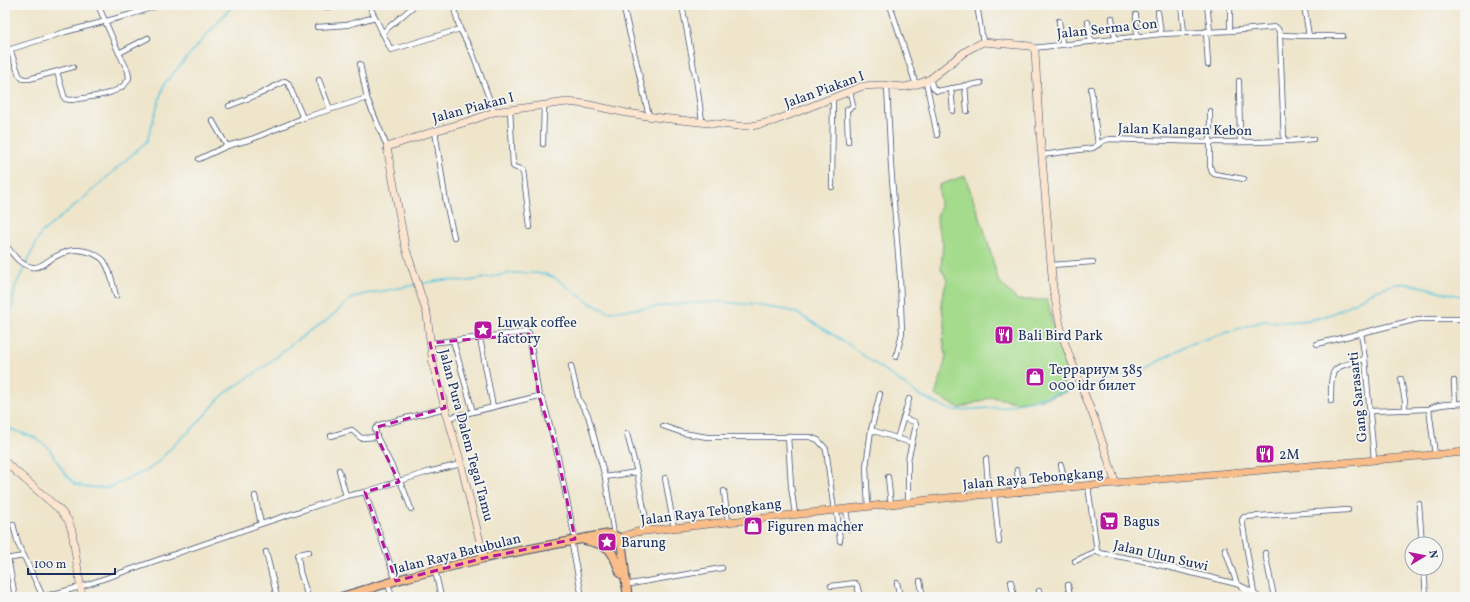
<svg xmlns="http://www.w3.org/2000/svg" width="1470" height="602" font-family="Vollkorn,serif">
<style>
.green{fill:#a4db8c;stroke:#608575}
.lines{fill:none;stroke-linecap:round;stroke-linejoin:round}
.stream{stroke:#62c8df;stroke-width:1.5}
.street-casing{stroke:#3b4a6e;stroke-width:6}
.secondary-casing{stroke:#3b4a6e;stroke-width:8}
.primary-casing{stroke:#3b4a6e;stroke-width:8}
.highway-casing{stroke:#3b4a6e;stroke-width:10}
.street{stroke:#fff;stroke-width:4.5}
.secondary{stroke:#fce5cf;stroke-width:7}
.primary{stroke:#f8bd88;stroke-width:7}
.highway{stroke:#f8bd88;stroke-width:8}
.marked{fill:none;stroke:#b5179e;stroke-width:3;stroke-dasharray:8 5;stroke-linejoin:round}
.labels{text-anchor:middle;stroke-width:3.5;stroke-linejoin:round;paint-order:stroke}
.street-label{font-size:14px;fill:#1b2f5e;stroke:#f6f6f2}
.poi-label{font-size:14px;fill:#1b2f5e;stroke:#f6f6f2;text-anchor:start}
</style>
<rect width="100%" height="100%" fill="#f6f6f2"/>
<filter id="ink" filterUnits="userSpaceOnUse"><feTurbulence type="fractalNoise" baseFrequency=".025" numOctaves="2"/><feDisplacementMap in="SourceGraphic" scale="8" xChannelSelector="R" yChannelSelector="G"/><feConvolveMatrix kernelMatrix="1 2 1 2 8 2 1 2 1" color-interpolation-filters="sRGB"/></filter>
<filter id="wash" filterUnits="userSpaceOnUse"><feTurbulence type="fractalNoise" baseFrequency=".012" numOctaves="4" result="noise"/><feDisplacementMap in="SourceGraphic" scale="16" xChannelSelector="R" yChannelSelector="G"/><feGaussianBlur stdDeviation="0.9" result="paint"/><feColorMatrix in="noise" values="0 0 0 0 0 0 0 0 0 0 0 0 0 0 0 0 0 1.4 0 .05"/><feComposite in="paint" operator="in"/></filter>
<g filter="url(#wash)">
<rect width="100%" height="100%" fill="#eee5cb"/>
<polygon class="green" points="965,176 986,235 998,280 1017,300 1048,300 1052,322 1069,375 1063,378 1067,392 1042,399 1016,402 992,397 960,408 935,395 943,371 946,355 943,339 945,327 941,302 947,280 941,268 943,243 938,228 937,217 940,207 939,185"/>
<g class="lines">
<g class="stream">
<polyline points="419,284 443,280 469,281 512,273 534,273 545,274 555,278 590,303 609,312 689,303 721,302 754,305 787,310 797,313 842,340 919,395 948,409 959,410 1005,407 1080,387"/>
<polyline points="5,342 7,340 15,287 41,233 85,197 147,141 164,84 233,5"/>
<path d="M1083 386 1128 376 1140 372 1187 345 1263 321C1287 323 1316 322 1338 311 1358 302 1374 288 1396 284 1409 282 1423 287 1435 290 1445 293 1455 295 1465 297"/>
<polyline points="5,427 35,438 48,447 64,472 75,484 85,487 107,488 148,470 157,463 172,447 196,425 219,399 227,392 264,367 297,340 326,321 351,299 361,295 415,285"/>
</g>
</g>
</g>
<g filter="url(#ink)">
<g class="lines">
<g class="street-casing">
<g id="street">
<polyline points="98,5 119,53 148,38"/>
<polyline points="369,5 391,50 460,29"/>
<polyline points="453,5 460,29 473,54 494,112"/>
<polyline points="623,5 649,116"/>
<polyline points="682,5 697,85 702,121"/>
<polyline points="890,5 916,85"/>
<polyline points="977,5 983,42"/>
<polyline points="1181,5 1184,32"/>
<polyline points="1207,5 1210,31"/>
<polyline points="313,6 329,7 348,5"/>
<polyline points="1158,12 1161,34"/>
<polyline points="1136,15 1137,36"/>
<polyline points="1112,18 1115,38"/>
<polyline points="1059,21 1062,43"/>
<polyline points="1088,22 1091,42"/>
<polyline points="317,27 347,25 375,17"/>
<polyline points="1206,31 1208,65"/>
<polyline points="1230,31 1230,5"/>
<polyline points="382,33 415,5"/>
<polyline points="1280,35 1309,36 1304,5"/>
<polyline points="1309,36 1343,36"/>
<polyline points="1033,48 1161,34 1230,31 1276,27 1278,29 1280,35 1284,141"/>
<polyline points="10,49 19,75 23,79 29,79 73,67"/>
<polyline points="5,51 65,32 129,15 160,5"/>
<polyline points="360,64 367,98 387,147"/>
<path d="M57 72 65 99 71 100C87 97 122 96 129 78L128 71 119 53"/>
<polyline points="930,79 933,88 937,91 981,83"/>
<polyline points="319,80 330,109"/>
<polyline points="926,81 937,135"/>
<polyline points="1239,81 1240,142"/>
<polyline points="965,85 967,111"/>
<polyline points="887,86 891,166 900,278 902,333 896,357"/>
<polyline points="951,88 953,111"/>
<polyline points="1091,89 1098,145"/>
<polyline points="229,106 262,93 285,81 288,83 303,118"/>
<polyline points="510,109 513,166 514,167 521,169 523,170 530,227"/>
<polyline points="1210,111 1210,166 1212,172 1214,174 1244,179"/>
<polyline points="212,120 227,146"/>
<polyline points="435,131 446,203 454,237"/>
<polyline points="848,142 847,112 847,110 853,106 850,91"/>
<polyline points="543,144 544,105"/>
<path d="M1042 155 1093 148 1103 141 1109 139C1177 141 1245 145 1313 139"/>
<polyline points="199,159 227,146 252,139 303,118 367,98"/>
<polyline points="832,187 833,97"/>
<path d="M5 244C13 254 18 264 32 267 39 269 46 262 51 259 67 250 74 247 92 253 96 255 101 257 104 261 111 271 113 285 116 296"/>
<polyline points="1051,265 1093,262"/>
<polyline points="1361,333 1365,359 1374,459"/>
<polyline points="480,338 493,407"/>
<polyline points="453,340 473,412"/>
<polyline points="430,343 527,332 529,334 539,396 542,399 544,403 556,448 575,539"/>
<polyline points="1317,344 1418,319 1465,319"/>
<polyline points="571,366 579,400 588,415 605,477 614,535"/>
<polyline points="1401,379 1405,401 1405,409"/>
<polyline points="1454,381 1455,404"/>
<path d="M1331 401C1331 364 1331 369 1365 359"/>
<polyline points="1429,409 1435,455"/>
<path d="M1370 411 1429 409C1438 403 1454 404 1465 403"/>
<polyline points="448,418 539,396"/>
<polyline points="903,418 915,422 916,425 908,460 908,503"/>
<polyline points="663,426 683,433 707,437 810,437 818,440 826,449 834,511"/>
<polyline points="871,430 912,443"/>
<polyline points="627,434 637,472 648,531"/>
<polyline points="331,436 352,430 361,438 377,437"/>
<polyline points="788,436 791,486 795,514"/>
<polyline points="897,439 909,399"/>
<polyline points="986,459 989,495"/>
<polyline points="1061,465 1066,488"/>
<polyline points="339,470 346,496"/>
<polyline points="1017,470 1020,493"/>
<polyline points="605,477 637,472"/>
<polyline points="888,477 891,505"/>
<polyline points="665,478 674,528"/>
<polyline points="1088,486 1097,551"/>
<polyline points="724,491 728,522"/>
<polyline points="365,492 396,581"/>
<polyline points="994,495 999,542"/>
<polyline points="255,496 261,524"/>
<polyline points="1419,504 1422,544"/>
<polyline points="868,507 866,467 871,430 880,394"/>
<polyline points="411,509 404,490 377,437 375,429 379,425 445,408"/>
<polyline points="846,510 849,529"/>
<polyline points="837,511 840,541"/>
<polyline points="13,524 18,544 24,556"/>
<polyline points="571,540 582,597"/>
<polyline points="1225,549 1237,584"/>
<polyline points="1097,551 1099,553 1139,560 1237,584 1245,588 1259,597"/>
<polyline points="266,552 277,597"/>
<polyline points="1265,553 1274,597"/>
<polyline points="8,558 15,597"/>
<polyline points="5,559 24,556 43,597"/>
<polyline points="1075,561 1097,551"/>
<polyline points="1424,568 1426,597"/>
<polyline points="435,570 441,597"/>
<polyline points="920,581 923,597"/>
<polyline points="1011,582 1014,597"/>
<polyline points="897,583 900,597"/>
<polyline points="388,584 392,597"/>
<polyline points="625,585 722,568"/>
<polyline points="1068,585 1070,597"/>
<polyline points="831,586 855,583 857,585 860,597"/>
<polyline points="1245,588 1246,597"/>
<polyline points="1039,591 1041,597"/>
<polyline points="1254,593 1242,520 1244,517 1348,510"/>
<polyline points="976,596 976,597"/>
<polyline points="42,597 80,587 261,524 346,496 365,492 428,472 461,464"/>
<polyline points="308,597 300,572 298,555 299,554 309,552"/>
</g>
</g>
<g class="secondary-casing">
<g id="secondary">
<polyline points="5,462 59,509 68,520 72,531 82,597"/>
<polyline points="484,558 461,464 433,365 427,314 405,246 387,147 435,131 470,121 494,112 567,102 585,104 627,113 661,118 738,126 752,126 774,121 863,86 880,85 905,87 921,83 930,79 966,51 983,42 1030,46 1033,48 1035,51 1039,122 1053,288 1062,335 1071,360 1096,423 1116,484"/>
</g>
</g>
<g class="primary-casing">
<polyline id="primary" points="608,547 624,536 636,532 946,498 1465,452"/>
</g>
<g class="highway-casing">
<g id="highway">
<path d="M585 540C612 546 611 549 621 574"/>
<path d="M341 597 408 577 484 558 597 536 610 534 620 538C625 558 624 577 628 597"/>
</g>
</g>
<use href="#street" class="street"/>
<use href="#secondary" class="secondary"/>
<use href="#primary" class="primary"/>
<use href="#highway" class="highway"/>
</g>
</g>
<path class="marked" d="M529 334 539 396 556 448 575 539 484 558 396 581 365 492 399 482 377 437V427L445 408 430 343Z"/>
<defs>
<g id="sight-square" transform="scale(1)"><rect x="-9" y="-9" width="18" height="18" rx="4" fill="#b5179e" stroke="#f6f6f2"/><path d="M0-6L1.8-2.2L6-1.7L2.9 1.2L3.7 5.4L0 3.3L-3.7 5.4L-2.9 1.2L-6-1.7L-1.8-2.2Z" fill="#fff"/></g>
<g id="restaurant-square" transform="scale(1)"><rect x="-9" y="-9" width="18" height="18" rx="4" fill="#b5179e" stroke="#f6f6f2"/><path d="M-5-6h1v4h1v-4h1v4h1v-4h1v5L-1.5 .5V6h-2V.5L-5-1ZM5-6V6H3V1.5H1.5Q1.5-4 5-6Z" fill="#fff"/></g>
<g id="shop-square" transform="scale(1)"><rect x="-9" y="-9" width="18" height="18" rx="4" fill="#b5179e" stroke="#f6f6f2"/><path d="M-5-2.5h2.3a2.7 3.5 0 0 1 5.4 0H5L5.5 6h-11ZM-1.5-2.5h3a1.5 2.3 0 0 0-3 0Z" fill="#fff"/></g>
<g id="supermarket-square" transform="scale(1)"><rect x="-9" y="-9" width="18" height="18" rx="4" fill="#b5179e" stroke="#f6f6f2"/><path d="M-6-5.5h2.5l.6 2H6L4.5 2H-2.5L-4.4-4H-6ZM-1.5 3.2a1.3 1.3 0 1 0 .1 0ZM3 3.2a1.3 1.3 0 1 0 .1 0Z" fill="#fff"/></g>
</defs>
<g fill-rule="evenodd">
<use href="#sight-square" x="483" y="330"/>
<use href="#restaurant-square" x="1004" y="335"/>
<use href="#shop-square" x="1035" y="377"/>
<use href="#restaurant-square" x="1265" y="454"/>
<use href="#supermarket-square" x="1109" y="521"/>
<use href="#shop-square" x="753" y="526"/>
<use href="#sight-square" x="607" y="542"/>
</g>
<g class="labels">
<g class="street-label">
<text transform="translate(1107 28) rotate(-6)" y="5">Jalan Serma Con</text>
<text transform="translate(824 89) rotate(-20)" y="5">Jalan Piakan I</text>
<text transform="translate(473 107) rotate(-15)" y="5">Jalan Piakan I</text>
<text transform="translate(1185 129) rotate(1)" y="5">Jalan Kalangan Kebon</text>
<text transform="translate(1357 397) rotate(-96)" y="5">Gang Sarasarti</text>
<text transform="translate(467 435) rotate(75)" y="5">Jalan Pura Dalem Tegal Tamu</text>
<text transform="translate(1033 478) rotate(-5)" y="5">Jalan Raya Tebongkang</text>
<text transform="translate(711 511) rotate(-7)" y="5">Jalan Raya Tebongkang</text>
<text transform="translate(457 553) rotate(-14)" y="5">Jalan Raya Batubulan</text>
<text transform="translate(1161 555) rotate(13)" y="5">Jalan Ulun Suwi</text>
</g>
<g class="poi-label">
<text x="497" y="327">Luwak coffee<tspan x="497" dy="16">factory</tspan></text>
<text x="1018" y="340">Bali Bird Park</text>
<text x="1049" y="374">Террариум 385<tspan x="1049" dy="16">000 idr билет</tspan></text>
<text x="1279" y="459">2M</text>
<text x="1123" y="526">Bagus</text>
<text x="767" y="531">Figuren macher</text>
<text x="621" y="547">Barung</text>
</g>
</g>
<rect width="1470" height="602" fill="none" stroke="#f6f6f2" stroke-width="20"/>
<g transform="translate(1424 556) rotate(80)"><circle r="19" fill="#f6f6f2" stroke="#9ea6b7"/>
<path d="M0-3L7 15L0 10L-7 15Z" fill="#b5179e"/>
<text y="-6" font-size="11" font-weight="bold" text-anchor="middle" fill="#1b2f5e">N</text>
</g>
<path d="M28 568v6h87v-6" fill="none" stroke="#1b2f5e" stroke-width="2"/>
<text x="34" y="568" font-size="12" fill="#1b2f5e" stroke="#f6f6f2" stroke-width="3" paint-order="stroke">100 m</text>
</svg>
